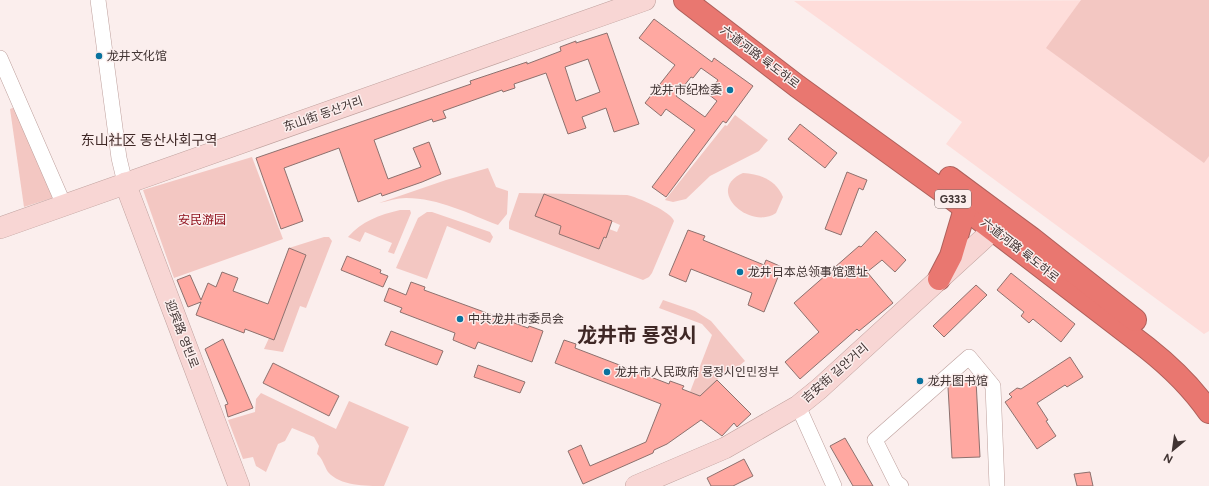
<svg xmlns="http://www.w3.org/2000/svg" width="1209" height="486" font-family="Figtree,'Noto Sans SC','Noto Sans KR',sans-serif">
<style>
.built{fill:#feddda}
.green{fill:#f3c7c2;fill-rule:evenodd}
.building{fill:#ffa8a1;stroke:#8d716e;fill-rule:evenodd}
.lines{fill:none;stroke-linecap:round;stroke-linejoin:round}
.street-casing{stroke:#bea09d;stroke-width:16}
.secondary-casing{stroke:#bea09d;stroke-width:22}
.highway-casing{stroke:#ae605b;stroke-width:24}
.street{stroke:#fff;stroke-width:15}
.secondary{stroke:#f8d6d4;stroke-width:21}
.highway{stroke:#e97770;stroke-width:22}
.poi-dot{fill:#09729e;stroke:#fbeeed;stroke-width:1.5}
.labels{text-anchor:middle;stroke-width:3;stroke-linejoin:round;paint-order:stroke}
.shield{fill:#fbeeed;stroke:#796c6b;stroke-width:1}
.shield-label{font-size:11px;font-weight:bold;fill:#413433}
.poi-label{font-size:12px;fill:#413433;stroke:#fbeeed;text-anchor:start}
.street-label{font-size:12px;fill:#413433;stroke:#fbeeed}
.park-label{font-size:12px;fill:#8d0c18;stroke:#fbeeed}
.quarter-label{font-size:14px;fill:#3f2826;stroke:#fbeeed}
.town-label{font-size:20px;font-weight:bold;fill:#3f2826;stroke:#fbeeed}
</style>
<rect width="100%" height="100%" fill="#fbeeed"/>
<polygon class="built" points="1209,0 1209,331 1204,334 946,144 962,122 794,1"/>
<g class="green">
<polygon points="1081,0 1209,0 1209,156 1204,163 1046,48"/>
<polygon points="15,107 55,197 24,207 10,109"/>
<polygon points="735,115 768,140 759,151 710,176 686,199 673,202 665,200 725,125 727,126"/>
<polygon points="252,157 283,239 174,278 143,190"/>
<path d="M488 168 496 187 508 191V194L507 214 498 225C469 214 439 198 406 198 397 198 388 201 379 203L446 180Z"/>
<path d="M743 173C761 174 776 180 783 197L776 213C750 231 704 190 743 173Z"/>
<path d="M519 193 627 195C637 197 672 212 674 221L652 273 649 277 643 280 509 229V222ZM597 215 620 225 617 232 609 229 599 249 559 234 561 226 536 216Z"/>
<path d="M400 210H410L411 213 394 254 388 252 392 243 365 232 360 242 348 237C362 221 379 215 400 210Z"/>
<polygon points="427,212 432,212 490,232 493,237 490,243 447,226 427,279 396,268 418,218"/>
<polygon points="324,237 329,237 332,241 306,308 300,306 283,352 264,349 269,338 274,340 306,255 289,248"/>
<polygon points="663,300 695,311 711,321 745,361 734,370 728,369 699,398 690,392 712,335 702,324 659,308"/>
<path d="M261 393 336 429 349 401 409 427 384 486C365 486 340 486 328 472 324 466 323 459 317 454L319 446 314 437 292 428 285 441 278 444 266 472 256 466 253 457 243 459 228 420 255 412 256 399Z"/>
</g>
<g class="building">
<path d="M654 19 712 62 714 58 753 86 726 123 723 121 666 197 652 187 695 130 666 109 661 116 645 103 675 65 639 38ZM701 68 718 80 708 94 717 101 705 117 676 96 691 77 693 78Z"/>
<path d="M607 33 639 124 614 132 606 108 582 117 586 128 568 134 546 73 514 84 515 88 503 92 502 90 443 111 446 118 433 122 432 119 374 140 388 179 421 167 413 148 429 142 441 174 422 182 382 196 381 193 358 202 339 148 284 168 303 221 281 229 256 158 471 84 470 81 527 62V64L561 51 560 47 576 41V43ZM588 59 600 92 576 101 565 67Z"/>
<polygon points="800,124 837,153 825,168 788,139"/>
<polygon points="847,172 867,180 863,190 859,188 841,235 825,229"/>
<polygon points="544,194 612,221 606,238 604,237 599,249 559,234 561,226 535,216"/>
<polygon points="688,230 705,236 703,240 764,265 766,260 782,267 764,312 748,305 752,293 691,269 686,282 669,275"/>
<polygon points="876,231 906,260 895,272 882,260 867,272 893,303 859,331 857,329 800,379 785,362 819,332 794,303 859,246 861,247"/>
<polygon points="289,248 306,255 274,340 245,329 244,333 196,315 201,302 188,307 177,280 190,275 201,300 208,283 216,287 222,272 238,278 233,291 268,304"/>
<polygon points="347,256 381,270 380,273 388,276 383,287 341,270"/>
<polygon points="1011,273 1075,324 1061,342 1033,319 1029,323 1021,316 1024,312 997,290"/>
<polygon points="411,282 425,287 424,290 528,328 529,326 543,331 532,362 478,342 475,349 453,340 455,333 400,312 402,308 384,301 389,288 406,295"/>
<polygon points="976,285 987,295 944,337 933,326"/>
<polygon points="391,331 443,351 437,365 385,345"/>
<polygon points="223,339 253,408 228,417 225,405 228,404 205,349"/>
<polygon points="564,340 576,344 575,348 669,384 670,381 684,386 682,389 700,396 717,380 751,414 737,427 734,423 722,436 701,420 667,444 654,450 653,453 583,484 568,451 581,445 590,466 646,442 661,404 555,363"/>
<polygon points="1070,357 1083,377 1067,387 1065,385 1037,403 1048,420 1046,421 1056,436 1037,449 1005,402 1012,397 1009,394 1017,388 1021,389"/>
<polygon points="273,363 339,396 329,416 263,383"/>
<polygon points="478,365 525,382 520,393 474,377"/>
<polygon points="960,377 974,377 976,380 980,457 952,458 948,387"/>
<polygon points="845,438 873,486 853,486 830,446"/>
<polygon points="744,459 753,476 733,486 711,486 707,478"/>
<polygon points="1090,472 1093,486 1077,486 1074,474"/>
</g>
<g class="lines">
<g class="street-casing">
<g id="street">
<polyline points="98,0 119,158 125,183"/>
<polyline points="0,58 64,205"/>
<polyline points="798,406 834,486"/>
<polyline points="901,486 896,482 875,440 969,357 993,386 997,486"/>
</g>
</g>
<g class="secondary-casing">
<g id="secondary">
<polyline points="125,183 239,486"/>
<polyline points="0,228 645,0"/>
<polyline points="636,486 725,448 798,406 819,389 1005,219"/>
</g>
</g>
<g class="highway-casing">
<g id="highway">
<path d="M685 0 797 86 949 196 1147 348C1171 367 1191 386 1209 412"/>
<polyline points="950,178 1031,238 1135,320"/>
<polyline points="939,279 951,256 965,209"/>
</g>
</g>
<use href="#street" class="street"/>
<use href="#secondary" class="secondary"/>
<use href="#highway" class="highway"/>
</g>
<g class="poi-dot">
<circle cx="99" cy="56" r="4"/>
<circle cx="730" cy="90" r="4"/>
<circle cx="740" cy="272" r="4"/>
<circle cx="460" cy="319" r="4"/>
<circle cx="607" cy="372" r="4"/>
<circle cx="920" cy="381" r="4"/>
</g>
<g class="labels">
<rect class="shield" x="935" y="190" width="36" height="18" rx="3"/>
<g class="shield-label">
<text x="953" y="203">G333</text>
</g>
<g class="poi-label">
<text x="107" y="60">龙井文化馆</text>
<text x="722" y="94" text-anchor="end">龙井市纪检委</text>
<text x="748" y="276">龙井日本总领事馆遗址</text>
<text x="468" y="323">中共龙井市委员会</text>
<text x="615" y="376">龙井市人民政府 룡정시인민정부</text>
<text x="928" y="385">龙井图书馆</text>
</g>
<g class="street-label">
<text transform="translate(760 57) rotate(37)" y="4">六道河路 륙도하로</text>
<text transform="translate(323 114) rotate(-19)" y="4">东山街 동산거리</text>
<text transform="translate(1020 250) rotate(38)" y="4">六道河路 륙도하로</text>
<text transform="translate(182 334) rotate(69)" y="4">迎宾路 영빈로</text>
<text transform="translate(835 373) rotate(-41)" y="4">吉安街 길안거리</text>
</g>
<g class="park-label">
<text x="202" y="224">安民游园</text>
</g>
<g class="quarter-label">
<text x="149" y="145">东山社区 동산사회구역</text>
</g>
<g class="town-label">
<text x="637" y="342">龙井市 룡정시</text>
</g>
</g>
<g transform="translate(1173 450) rotate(209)" stroke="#fbeeed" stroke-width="3" paint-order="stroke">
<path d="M0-3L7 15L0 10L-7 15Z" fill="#413433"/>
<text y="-6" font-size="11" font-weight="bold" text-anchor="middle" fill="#413433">N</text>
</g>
</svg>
